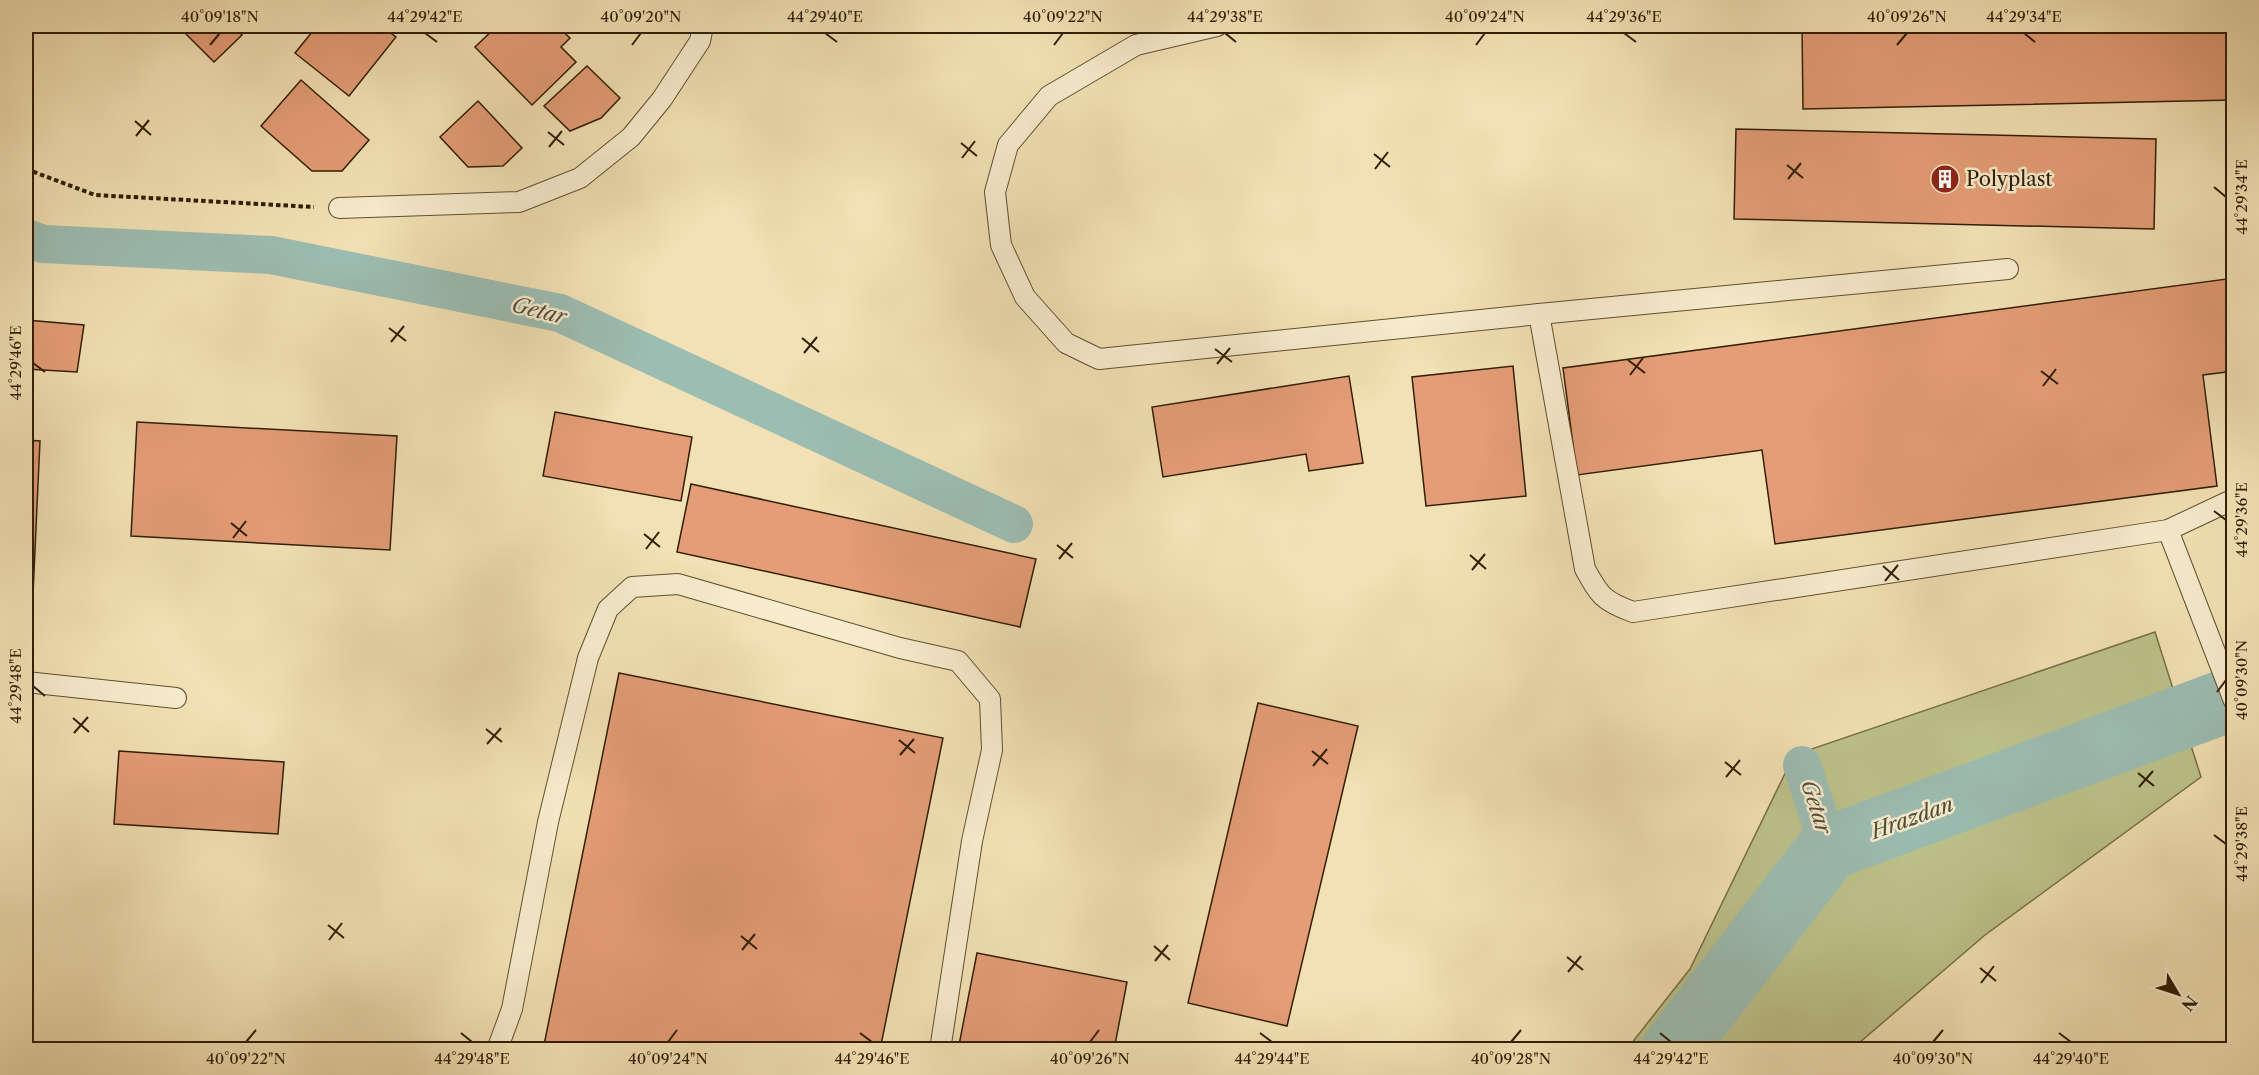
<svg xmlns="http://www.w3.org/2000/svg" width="2259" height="1075" font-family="'Libre Caslon Text',serif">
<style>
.green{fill:#bdc28b;stroke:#767048;stroke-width:1.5}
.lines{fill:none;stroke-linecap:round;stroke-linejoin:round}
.canal{stroke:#9cbdb2;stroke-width:38}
.river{stroke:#9cbdb2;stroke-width:64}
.building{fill:#e49d76;stroke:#301e05;stroke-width:1.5}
.service-casing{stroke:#604f31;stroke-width:22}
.path{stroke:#301e05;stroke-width:4;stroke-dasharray:4.5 3;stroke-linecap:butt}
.service{stroke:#f7ecce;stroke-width:20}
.ticks{fill:none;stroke:#301e05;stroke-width:2}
.labels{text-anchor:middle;stroke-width:5;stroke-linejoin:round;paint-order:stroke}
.poi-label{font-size:20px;fill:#301e05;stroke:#f7ecce;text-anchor:start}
.water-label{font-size:21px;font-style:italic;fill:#504e39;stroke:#f7ecce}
.neatline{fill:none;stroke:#301e05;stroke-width:2}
.ticks-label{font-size:15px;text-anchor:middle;fill:#301e05}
</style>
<rect width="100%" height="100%" fill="#f2e1b4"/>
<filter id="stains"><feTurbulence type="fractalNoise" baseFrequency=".00333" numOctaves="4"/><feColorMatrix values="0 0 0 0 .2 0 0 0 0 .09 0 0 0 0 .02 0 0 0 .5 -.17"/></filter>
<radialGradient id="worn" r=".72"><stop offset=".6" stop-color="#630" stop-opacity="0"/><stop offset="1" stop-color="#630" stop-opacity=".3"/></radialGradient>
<polygon class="green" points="2155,632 2201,777 1985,935 1852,1049 1627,1049 1690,969 1794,755"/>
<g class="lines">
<g class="canal">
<polyline points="26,238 43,244 271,255 560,313 1014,524"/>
<polyline points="1802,765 1829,848"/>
</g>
<polyline class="river" points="1673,1050 1829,848 2234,698"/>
</g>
<g class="building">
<polygon points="187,26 232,26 242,35 214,62 186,34 191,29"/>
<polygon points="317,26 381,26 396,37 349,96 295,53"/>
<polygon points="497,26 557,26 570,38 561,47 576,62 532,105 475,47"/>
<polygon points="1802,26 2234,26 2234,100 1803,109"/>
<polygon points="587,66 620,98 601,118 570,131 544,106"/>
<polygon points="301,80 369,140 342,171 312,171 261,126"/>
<polygon points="478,101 522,148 503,166 468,167 440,137"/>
<polygon points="1736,129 2156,139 2154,229 1734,219"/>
<polygon points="2234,278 2234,371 2203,375 2217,486 1775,544 1762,450 1577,475 1563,368"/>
<polygon points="26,320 84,325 77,372 26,369"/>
<polygon points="1513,366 1526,496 1426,506 1412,377"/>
<polygon points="1349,376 1363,463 1309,471 1306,454 1163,477 1152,407"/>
<polygon points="555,412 692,437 681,501 543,476"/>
<polygon points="137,422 397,436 390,550 131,536"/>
<polygon points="26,440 40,441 30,659 26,658"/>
<polygon points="691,484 1036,559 1020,627 677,552"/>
<polygon points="619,673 943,738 880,1050 543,1050"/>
<polygon points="1258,703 1358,726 1287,1026 1188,1003"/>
<polygon points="119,751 284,762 278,834 114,824"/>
<polygon points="977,953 1127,982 1114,1050 958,1050"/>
</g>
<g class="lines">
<g class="service-casing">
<g id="service">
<polyline points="1217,26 1136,45 1049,96 1008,145 995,192 1001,245 1025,297 1066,343 1099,359 1539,314 2008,269"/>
<polyline points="339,208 519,202 580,178 631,137 662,99 700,41 703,26"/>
<path d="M1539 314 1585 569C1600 596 1603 601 1633 612L2168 530 2234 499"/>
<polyline points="2168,530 2234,701"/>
<polyline points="26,682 176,698"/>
<polyline points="497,1050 512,1009 548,822 588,658 608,609 632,587 678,584 900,648 958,661 990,699 992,750 972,841 940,1050"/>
</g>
</g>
<polyline class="path" points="26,169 95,195 314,207"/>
<use href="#service" class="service"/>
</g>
<path class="ticks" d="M425 33 437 42M825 33 837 42M1225 33 1236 42M1624 33 1636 42M2024 33 2035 42M210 45 220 33M632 45 641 33M1054 45 1063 33M1476 45 1485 33M1897 45 1907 33M135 121 151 135M548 132 564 145M136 136 149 120M961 143 977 156M549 147 562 131M1374 154 1390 167M962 158 975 141M1787 165 1803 178M1375 169 1388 152M1788 179 1801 163M2214 187 2226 197M389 328 406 341M802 338 819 352M391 342 404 326M1215 349 1232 362M804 353 817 337M1628 360 1645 373M33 363 45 372M1217 364 1230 348M2041 371 2058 384M1630 375 1643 358M2043 386 2056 369M2214 511 2226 520M231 523 247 536M644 534 660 547M233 538 246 521M1057 545 1073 558M646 549 659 532M1470 555 1486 569M1059 559 1072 543M1883 566 1899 580M1472 570 1485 554M1885 581 1898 565M33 686 45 696M2217 692 2226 680M73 718 89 732M486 729 502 742M74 733 88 717M899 740 915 753M487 744 501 728M1312 751 1328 764M900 755 914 739M1725 762 1741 775M1313 766 1327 749M2138 773 2154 786M1726 777 1740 760M2139 787 2153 771M2214 835 2226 844M328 925 344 938M741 936 757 949M329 940 342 923M1154 946 1170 960M742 950 755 934M1567 957 1583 970M1155 961 1168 945M1980 968 1996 981M1568 972 1581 956M1981 983 1994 966M461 1033 472 1042M860 1033 872 1042M1260 1033 1272 1042M1660 1033 1671 1042M2059 1033 2071 1042M246 1042 256 1030M668 1042 677 1030M1090 1042 1099 1030M1511 1042 1521 1030M1933 1042 1943 1030"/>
<defs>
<g id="building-disc" transform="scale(1.5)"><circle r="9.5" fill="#8f2418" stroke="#f7ecce"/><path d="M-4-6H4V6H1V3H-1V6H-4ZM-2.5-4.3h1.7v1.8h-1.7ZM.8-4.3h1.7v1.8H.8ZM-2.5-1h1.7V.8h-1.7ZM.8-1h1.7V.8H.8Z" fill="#fff"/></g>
</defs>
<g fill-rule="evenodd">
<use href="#building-disc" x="1945" y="179"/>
</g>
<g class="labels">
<g class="poi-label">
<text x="1966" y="186">Polyplast</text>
</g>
<g class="water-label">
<text transform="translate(539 311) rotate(14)" y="7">Getar</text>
<text transform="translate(1816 807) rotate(72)" y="7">Getar</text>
<text transform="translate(1912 818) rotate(-20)" y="7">Hrazdan</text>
</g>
</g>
<rect width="2259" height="1075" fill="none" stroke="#f2e1b4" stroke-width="66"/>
<g transform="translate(2178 994) rotate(129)" stroke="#f7ecce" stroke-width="4.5" paint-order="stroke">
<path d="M0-4.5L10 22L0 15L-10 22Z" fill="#301e05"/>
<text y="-9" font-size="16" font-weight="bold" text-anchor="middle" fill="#301e05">N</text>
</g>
<rect x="33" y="33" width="2193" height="1009" class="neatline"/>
<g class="ticks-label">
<text x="220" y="22">40°09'18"N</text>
<text x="425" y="22">44°29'42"E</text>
<text x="641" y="22">40°09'20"N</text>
<text x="825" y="22">44°29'40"E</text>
<text x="1063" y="22">40°09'22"N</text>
<text x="1225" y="22">44°29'38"E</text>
<text x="1485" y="22">40°09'24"N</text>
<text x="1624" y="22">44°29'36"E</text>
<text x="1907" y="22">40°09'26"N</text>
<text x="2024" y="22">44°29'34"E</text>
<text transform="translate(2242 197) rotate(-90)" y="5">44°29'34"E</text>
<text transform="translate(16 363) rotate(-90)" y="5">44°29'46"E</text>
<text transform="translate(2242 520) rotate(-90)" y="5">44°29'36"E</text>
<text transform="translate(2242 680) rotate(-90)" y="5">40°09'30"N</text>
<text transform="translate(16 686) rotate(-90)" y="5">44°29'48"E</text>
<text transform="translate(2242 844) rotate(-90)" y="5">44°29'38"E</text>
<text x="246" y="1064">40°09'22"N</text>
<text x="472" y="1064">44°29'48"E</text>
<text x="668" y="1064">40°09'24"N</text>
<text x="872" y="1064">44°29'46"E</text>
<text x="1090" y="1064">40°09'26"N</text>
<text x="1272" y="1064">44°29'44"E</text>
<text x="1511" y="1064">40°09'28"N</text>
<text x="1671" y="1064">44°29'42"E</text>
<text x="1933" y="1064">40°09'30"N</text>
<text x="2071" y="1064">44°29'40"E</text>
</g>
<rect width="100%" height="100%" filter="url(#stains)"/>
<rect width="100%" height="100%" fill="url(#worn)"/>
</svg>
